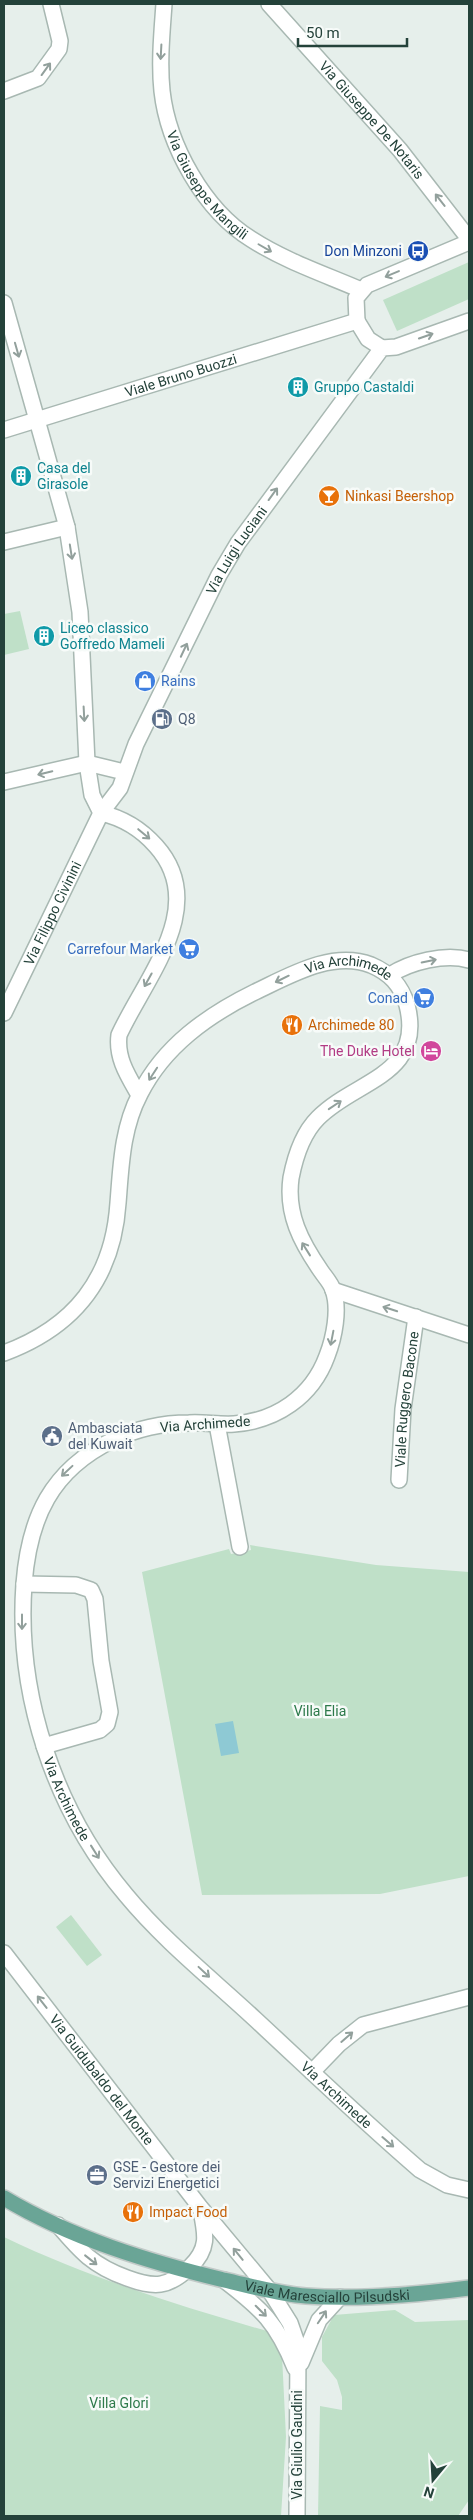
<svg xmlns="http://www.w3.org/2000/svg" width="473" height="2520" font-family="Roboto,sans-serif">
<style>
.green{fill:#bfe0c8}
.water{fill:#8ec9d4}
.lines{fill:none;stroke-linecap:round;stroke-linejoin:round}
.minor-casing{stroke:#a8b8b2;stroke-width:18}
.tertiary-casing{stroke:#a8b8b2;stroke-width:18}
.primary-casing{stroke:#c2cac8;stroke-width:18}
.minor{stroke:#fff;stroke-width:15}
.tertiary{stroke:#fff;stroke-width:15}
.primary{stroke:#6aa596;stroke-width:15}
.oneway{stroke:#92a09c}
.labels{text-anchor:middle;stroke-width:5;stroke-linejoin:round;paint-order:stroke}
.street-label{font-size:14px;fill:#24423a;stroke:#f7fbf9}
.transit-label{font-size:14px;fill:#164399;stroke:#f7fbf9;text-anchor:end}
.culture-label{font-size:14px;fill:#0d838f;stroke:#f7fbf9;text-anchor:start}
.food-label{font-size:14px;fill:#c56008;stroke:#f7fbf9;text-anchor:start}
.shop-label{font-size:14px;fill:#366cbe;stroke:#f7fbf9;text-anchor:end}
.service-label{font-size:14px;fill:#4e5e75;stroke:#f7fbf9;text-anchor:start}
.hotel-label{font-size:14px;fill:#b23c85;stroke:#f7fbf9;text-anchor:end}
.park-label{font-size:14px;fill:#2d7a4b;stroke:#f7fbf9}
</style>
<rect width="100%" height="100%" fill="#e6efeb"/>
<g class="green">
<polygon points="469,262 469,299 397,331 383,300"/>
<polygon points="20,611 29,649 4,655 4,614"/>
<polygon points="250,1545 376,1565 469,1572 469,1876 380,1894 202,1895 142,1572 229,1549 231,1554 251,1550"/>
<polygon points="71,1915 102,1955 87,1966 56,1927"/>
<path d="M4 2237C89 2278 180 2306 270 2332L282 2355 286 2437 281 2516H4Z"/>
<polygon points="395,2310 415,2322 469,2320 469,2500 458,2516 318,2516 320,2406 342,2410 342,2397 337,2380 322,2361 322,2337 334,2315"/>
</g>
<polygon class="water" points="233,1721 239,1753 221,1756 215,1724"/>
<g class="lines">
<g class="minor-casing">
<g id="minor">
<path id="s1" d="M164 4C162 32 159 62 162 91 168 145 204 210 251 239 285 261 324 274 361 290"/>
<path id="s2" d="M269 4 400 150 469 239"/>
<polyline points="4,91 38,78 59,49 60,41 51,4"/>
<polyline points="4,303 37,420"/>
<polyline points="357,321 368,339 382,348"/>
<polyline points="4,542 67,527"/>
<polyline points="4,782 87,763 124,772"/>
<path d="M101 813C123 818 141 829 156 846 210 906 145 978 119 1035 116 1058 128 1076 139 1095"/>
<path d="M390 975C410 962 445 953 469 960"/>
<polyline points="333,1290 469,1335"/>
<path id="s3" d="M4 1353C74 1327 113 1279 118 1203 121 1166 122 1128 140 1094 164 1046 208 1015 255 992 289 976 332 950 371 965 390 973 401 985 407 1005 425 1076 355 1080 318 1118 303 1133 295 1157 291 1178 286 1214 301 1242 321 1271 325 1277 331 1283 333 1290 340 1309 334 1338 327 1356 312 1397 276 1421 234 1424 219 1425 204 1422 189 1423 163 1423 136 1429 113 1440 51 1470 29 1518 24 1584 16 1694 54 1810 126 1895 164 1941 212 1979 255 2019 310 2070 364 2122 420 2170L447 2185 469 2190"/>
<polyline points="217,1424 240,1547"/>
<path id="s4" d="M399 1480 403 1409 416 1317"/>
<polyline points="24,1584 76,1585 91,1590 95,1599 101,1661 110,1712 107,1724 100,1730 44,1746"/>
<polyline points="312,2072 339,2044 363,2025 469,1997"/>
<path d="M224 2280C262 2309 277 2323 295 2368"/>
<polyline points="270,2291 290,2323 298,2346 297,2516"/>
<polyline points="301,2363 319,2320 340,2297"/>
</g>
</g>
<g class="tertiary-casing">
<g id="tertiary">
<polyline points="37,420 67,527 80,612 87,763 92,795 101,813"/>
<path id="s5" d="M4 430 357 321 356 298 367 285 469 242"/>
<path id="s6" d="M4 1013 101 813 120 788 136 744 219 575 238 543 382 348 396 347 469 321"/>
<path id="s7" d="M4 1953 200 2207 270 2291"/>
<path d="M58 2225C80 2251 93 2266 127 2278 154 2288 168 2288 190 2267 209 2249 206 2235 201 2211"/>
</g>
</g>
<g class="primary-casing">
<g id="primary">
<path id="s8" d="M4 2198C71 2238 149 2262 224 2280 251 2286 278 2294 306 2296 360 2300 415 2295 469 2288"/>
</g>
</g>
<use href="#minor" class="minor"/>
<use href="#tertiary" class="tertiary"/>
<use href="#primary" class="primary"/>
</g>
<defs><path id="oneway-shaft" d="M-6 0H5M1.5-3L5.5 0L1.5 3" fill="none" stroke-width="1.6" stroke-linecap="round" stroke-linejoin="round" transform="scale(1.25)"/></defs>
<g class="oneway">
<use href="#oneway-shaft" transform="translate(161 52) rotate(93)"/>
<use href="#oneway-shaft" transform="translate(46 69) rotate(-54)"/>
<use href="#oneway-shaft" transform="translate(440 200) rotate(-128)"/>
<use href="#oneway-shaft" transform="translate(265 248) rotate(30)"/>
<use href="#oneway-shaft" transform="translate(392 274) rotate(157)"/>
<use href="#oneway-shaft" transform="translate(426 336) rotate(-19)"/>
<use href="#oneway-shaft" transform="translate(17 350) rotate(74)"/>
<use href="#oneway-shaft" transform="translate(273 494) rotate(-54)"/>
<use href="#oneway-shaft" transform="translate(71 552) rotate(81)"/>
<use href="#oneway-shaft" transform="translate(184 650) rotate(-65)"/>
<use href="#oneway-shaft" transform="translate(84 714) rotate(87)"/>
<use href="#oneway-shaft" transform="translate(45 773) rotate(167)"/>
<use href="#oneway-shaft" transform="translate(144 834) rotate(40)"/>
<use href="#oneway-shaft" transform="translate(429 961) rotate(-12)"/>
<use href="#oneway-shaft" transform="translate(282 979) rotate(154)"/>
<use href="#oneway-shaft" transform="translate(148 980) rotate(119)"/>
<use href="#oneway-shaft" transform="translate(153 1074) rotate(123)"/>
<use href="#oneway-shaft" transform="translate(335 1105) rotate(-34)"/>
<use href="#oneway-shaft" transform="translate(306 1249) rotate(-122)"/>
<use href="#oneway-shaft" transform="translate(390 1309) rotate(-162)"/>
<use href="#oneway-shaft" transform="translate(332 1338) rotate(101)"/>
<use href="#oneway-shaft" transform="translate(67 1471) rotate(137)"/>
<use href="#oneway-shaft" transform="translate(22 1622) rotate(90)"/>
<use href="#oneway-shaft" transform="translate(95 1852) rotate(58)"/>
<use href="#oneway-shaft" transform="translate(204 1972) rotate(43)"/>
<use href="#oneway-shaft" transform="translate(42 2002) rotate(-128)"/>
<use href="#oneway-shaft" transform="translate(347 2037) rotate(-41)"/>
<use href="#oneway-shaft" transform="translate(388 2142) rotate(41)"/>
<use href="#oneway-shaft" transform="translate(238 2254) rotate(-129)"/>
<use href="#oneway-shaft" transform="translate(91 2260) rotate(38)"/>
<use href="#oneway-shaft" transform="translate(261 2311) rotate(45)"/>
<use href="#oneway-shaft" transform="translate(322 2317) rotate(-56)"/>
</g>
<defs>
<g id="bus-disc" transform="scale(1.125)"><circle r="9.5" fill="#1a4fb4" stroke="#f7fbf9"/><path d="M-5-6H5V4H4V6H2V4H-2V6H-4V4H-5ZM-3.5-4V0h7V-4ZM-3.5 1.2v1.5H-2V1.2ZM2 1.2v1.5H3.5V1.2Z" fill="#fff"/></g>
<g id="building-disc" transform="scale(1.125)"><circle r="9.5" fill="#0f9aa8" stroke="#f7fbf9"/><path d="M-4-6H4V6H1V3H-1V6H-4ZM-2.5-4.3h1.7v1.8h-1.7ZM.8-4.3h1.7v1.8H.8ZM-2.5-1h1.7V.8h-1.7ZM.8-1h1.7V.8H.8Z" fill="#fff"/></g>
<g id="bar-disc" transform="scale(1.125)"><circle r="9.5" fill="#e8710a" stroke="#f7fbf9"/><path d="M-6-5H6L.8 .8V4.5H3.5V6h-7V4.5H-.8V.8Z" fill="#fff"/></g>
<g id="shop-disc" transform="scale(1.125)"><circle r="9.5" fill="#3f7fe0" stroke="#f7fbf9"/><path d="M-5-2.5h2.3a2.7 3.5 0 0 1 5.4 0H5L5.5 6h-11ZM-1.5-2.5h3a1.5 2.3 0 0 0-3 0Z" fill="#fff"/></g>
<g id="fuel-disc" transform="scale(1.125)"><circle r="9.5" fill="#5c6f8a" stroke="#f7fbf9"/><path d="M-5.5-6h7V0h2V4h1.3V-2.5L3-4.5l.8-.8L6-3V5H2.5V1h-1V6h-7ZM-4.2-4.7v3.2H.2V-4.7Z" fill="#fff"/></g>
<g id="supermarket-disc" transform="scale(1.125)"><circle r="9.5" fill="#3f7fe0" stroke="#f7fbf9"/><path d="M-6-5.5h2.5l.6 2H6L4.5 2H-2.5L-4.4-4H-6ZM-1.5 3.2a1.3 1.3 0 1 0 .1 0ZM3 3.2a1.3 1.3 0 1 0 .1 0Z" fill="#fff"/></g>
<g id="restaurant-disc" transform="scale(1.125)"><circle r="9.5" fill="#e8710a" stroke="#f7fbf9"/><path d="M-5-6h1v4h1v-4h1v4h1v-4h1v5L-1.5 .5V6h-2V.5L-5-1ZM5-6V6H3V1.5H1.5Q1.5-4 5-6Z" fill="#fff"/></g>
<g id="hotel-disc" transform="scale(1.125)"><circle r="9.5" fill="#d1479c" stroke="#f7fbf9"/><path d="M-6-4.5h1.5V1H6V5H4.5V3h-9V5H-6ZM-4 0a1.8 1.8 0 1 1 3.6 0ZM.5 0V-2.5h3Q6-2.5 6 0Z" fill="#fff"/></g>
<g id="civic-disc" transform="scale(1.125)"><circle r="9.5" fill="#5c6f8a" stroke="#f7fbf9"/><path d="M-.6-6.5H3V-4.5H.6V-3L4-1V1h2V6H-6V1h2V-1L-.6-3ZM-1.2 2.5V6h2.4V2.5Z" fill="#fff"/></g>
<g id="office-disc" transform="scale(1.125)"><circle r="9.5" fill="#5c6f8a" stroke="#f7fbf9"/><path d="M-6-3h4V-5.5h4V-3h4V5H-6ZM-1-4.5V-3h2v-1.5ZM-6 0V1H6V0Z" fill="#fff"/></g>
</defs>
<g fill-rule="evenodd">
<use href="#bus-disc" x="418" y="251"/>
<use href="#building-disc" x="298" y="387"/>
<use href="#building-disc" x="21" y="476"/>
<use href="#bar-disc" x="329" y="496"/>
<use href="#building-disc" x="44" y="636"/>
<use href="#shop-disc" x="145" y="681"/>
<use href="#fuel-disc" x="162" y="719"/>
<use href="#supermarket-disc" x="189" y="949"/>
<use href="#supermarket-disc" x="424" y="998"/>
<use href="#restaurant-disc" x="292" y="1025"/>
<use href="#hotel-disc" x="431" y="1051"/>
<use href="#civic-disc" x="52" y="1436"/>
<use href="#office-disc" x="97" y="2175"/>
<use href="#restaurant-disc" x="133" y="2212"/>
</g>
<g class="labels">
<g class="street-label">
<text dy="5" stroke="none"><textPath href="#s2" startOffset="155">Via Giuseppe De Notaris</textPath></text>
<text dy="5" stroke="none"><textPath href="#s1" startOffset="194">Via Giuseppe Mangili</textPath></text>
<text dy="5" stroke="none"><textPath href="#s5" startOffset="185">Viale Bruno Buozzi</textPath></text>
<text dy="5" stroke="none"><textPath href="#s6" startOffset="519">Via Luigi Luciani</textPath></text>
<text dy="5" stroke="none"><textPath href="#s6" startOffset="111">Via Filippo Civinini</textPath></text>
<text dy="5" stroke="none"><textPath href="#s3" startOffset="570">Via Archimede</textPath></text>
<text dy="5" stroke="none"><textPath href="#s4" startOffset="81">Viale Ruggero Bacone</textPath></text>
<text transform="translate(205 1424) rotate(-4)" y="5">Via Archimede</text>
<text dy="5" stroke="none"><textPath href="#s3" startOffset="1708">Via Archimede</textPath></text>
<text dy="5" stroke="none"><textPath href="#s7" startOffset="160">Via Guidubaldo del Monte</textPath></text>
<text dy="5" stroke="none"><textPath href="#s3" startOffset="2112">Via Archimede</textPath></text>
<text dy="5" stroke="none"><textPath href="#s8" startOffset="340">Viale Maresciallo Pilsudski</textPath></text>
<text transform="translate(297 2445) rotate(-90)" y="5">Via Giulio Gaudini</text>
</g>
<g class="transit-label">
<text x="402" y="256">Don Minzoni</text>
</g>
<g class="culture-label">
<text x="314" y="392">Gruppo Castaldi</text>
<text x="37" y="473">Casa del<tspan x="37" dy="16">Girasole</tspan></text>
<text x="60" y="633">Liceo classico<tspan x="60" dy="16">Goffredo Mameli</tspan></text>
</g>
<g class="food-label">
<text x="345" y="501">Ninkasi Beershop</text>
<text x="308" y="1030">Archimede 80</text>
<text x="149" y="2217">Impact Food</text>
</g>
<g class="shop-label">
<text x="161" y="686" text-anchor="start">Rains</text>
<text x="173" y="954">Carrefour Market</text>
<text x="408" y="1003">Conad</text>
</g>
<g class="service-label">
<text x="178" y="724">Q8</text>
<text x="68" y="1433">Ambasciata<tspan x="68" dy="16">del Kuwait</tspan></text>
<text x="113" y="2172">GSE - Gestore dei<tspan x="113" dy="16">Servizi Energetici</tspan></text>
</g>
<g class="hotel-label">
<text x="415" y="1056">The Duke Hotel</text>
</g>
<g class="park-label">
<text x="320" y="1716">Villa Elia</text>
<text x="119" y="2408">Villa Glori</text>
</g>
</g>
<rect width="473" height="2520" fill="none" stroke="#24423a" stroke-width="10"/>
<g transform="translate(433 2480) rotate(198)" stroke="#f7fbf9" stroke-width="4" paint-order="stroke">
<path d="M0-4L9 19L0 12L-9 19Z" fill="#24423a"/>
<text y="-8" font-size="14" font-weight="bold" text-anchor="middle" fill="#24423a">N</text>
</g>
<path d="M298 38v8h109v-8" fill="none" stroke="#24423a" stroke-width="2.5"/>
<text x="306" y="38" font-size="15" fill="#24423a" stroke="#f7fbf9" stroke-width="4" paint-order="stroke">50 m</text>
</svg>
